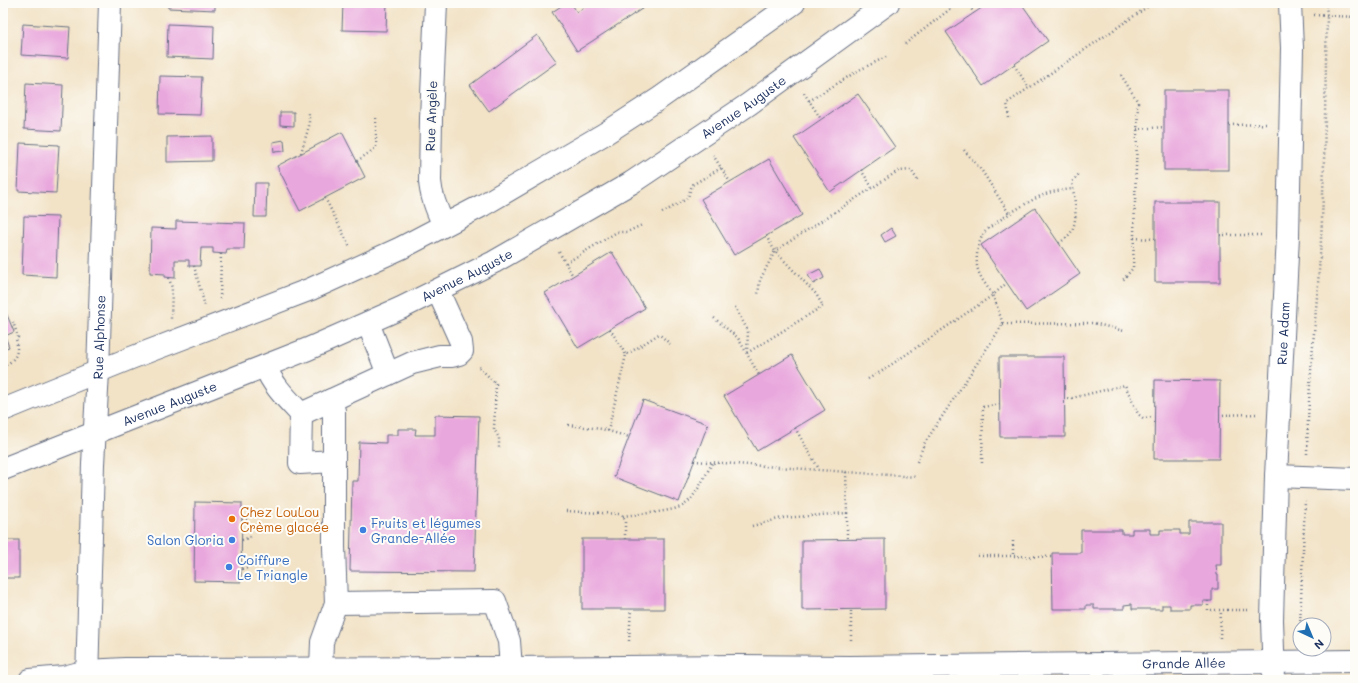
<svg xmlns="http://www.w3.org/2000/svg" width="1358" height="683" font-family="Mali,sans-serif">
<style>
.building{fill:#e9a8dd}
.lines{fill:none;stroke-linecap:round;stroke-linejoin:round}
.minor-casing{stroke:#666e83;stroke-width:24}
.major-casing{stroke:#666e83;stroke-width:24}
.path{stroke:#666e83;stroke-width:2.5;stroke-dasharray:1 3;stroke-linecap:butt}
.minor{stroke:#fff;stroke-width:22}
.major{stroke:#fff;stroke-width:22}
.food-dot{fill:#e8710a;stroke:#fdfcf7;stroke-width:1.5}
.shop-dot{fill:#3f7fe0;stroke:#fdfcf7;stroke-width:1.5}
.labels{text-anchor:middle;stroke-width:4;stroke-linejoin:round;paint-order:stroke}
.street-label{font-size:13px;fill:#1b2f5e;stroke:#fdfcf7}
.food-label{font-size:13px;fill:#c56008;stroke:#fdfcf7;text-anchor:start}
.shop-label{font-size:13px;fill:#366cbe;stroke:#fdfcf7;text-anchor:start}
</style>
<rect width="100%" height="100%" fill="#fdfcf7"/>
<filter id="ink" filterUnits="userSpaceOnUse"><feTurbulence type="fractalNoise" baseFrequency=".025" numOctaves="2"/><feDisplacementMap in="SourceGraphic" scale="8" xChannelSelector="R" yChannelSelector="G"/><feConvolveMatrix kernelMatrix="1 2 1 2 8 2 1 2 1" color-interpolation-filters="sRGB"/></filter>
<filter id="wash" filterUnits="userSpaceOnUse"><feTurbulence type="fractalNoise" baseFrequency=".012" numOctaves="4" result="noise"/><feDisplacementMap in="SourceGraphic" scale="16" xChannelSelector="R" yChannelSelector="G"/><feGaussianBlur stdDeviation="0.9" result="paint"/><feColorMatrix in="noise" values="0 0 0 0 0 0 0 0 0 0 0 0 0 0 0 0 0 1.4 0 .05"/><feComposite in="paint" operator="in"/></filter>
<g filter="url(#wash)">
<rect width="100%" height="100%" fill="#f2e3c7"/>
<g id="blocks">
<g class="building">
<polygon points="168,3 215,3 215,10 168,8"/>
<polygon points="343,3 387,3 386,31 342,30"/>
<polygon points="566,3 571,3 577,12 592,3 651,3 577,51 552,12"/>
<polygon points="989,3 1021,3 1048,41 983,86 946,32"/>
<polygon points="23,24 70,27 68,58 21,55"/>
<polygon points="168,24 214,26 213,59 167,57"/>
<polygon points="537,35 557,62 489,111 470,85"/>
<polygon points="160,76 202,77 200,115 159,114"/>
<polygon points="26,83 63,85 61,131 24,129"/>
<rect x="1164" y="90" width="65" height="80"/>
<polygon points="858,94 895,147 830,192 794,138"/>
<polygon points="280,112 294,112 294,126 280,125"/>
<polygon points="342,132 365,177 300,211 277,166"/>
<polygon points="212,136 212,161 167,162 167,137"/>
<polygon points="284,140 285,151 274,152 273,142"/>
<polygon points="20,143 59,145 56,193 18,191"/>
<polygon points="769,159 802,215 734,255 701,199"/>
<polygon points="255,183 267,183 266,217 254,217"/>
<rect x="1155" y="202" width="65" height="80"/>
<polygon points="1035,208 1080,274 1026,311 981,245"/>
<polygon points="24,216 58,217 56,277 22,275"/>
<polygon points="176,221 245,223 244,249 227,249 226,254 213,253 213,248 201,248 200,266 189,266 189,260 175,260 175,278 165,277 165,274 150,273 151,228 176,229"/>
<polygon points="891,228 896,236 885,242 881,235"/>
<polygon points="612,252 645,308 578,348 545,293"/>
<polygon points="820,269 824,278 813,284 808,275"/>
<polygon points="3,305 14,332 5,336 9,347 3,349"/>
<polygon points="792,355 825,410 757,451 724,396"/>
<polygon points="999,357 1064,357 1065,437 1000,437"/>
<polygon points="1155,380 1220,381 1219,459 1154,459"/>
<polygon points="643,400 708,424 679,502 614,477"/>
<polygon points="435,415 479,416 474,572 350,571 352,481 358,481 359,442 386,443 386,435 398,435 398,429 416,429 415,435 435,435"/>
<polygon points="195,502 242,503 241,582 194,581"/>
<polygon points="1189,522 1221,522 1221,565 1216,565 1217,575 1218,575 1218,589 1212,589 1212,601 1203,601 1203,605 1190,605 1190,609 1170,609 1170,605 1162,605 1162,609 1132,609 1132,604 1124,605 1124,609 1094,609 1094,605 1086,605 1086,609 1053,609 1052,553 1081,553 1081,530 1122,530 1122,534 1132,534 1132,529 1150,529 1150,534 1160,534 1160,530 1180,530 1180,534 1189,534"/>
<rect x="582" y="539" width="82" height="70"/>
<polygon points="885,539 885,609 802,610 802,540"/>
<rect x="3" y="540" width="16" height="38"/>
</g>
</g>
</g>
<g filter="url(#ink)">
<use href="#blocks" fill-opacity="0" stroke="#666e83" stroke-width="1"/>
<g class="lines">
<g class="minor-casing">
<g id="minor">
<path d="M436 3 431 118 430 181C431 197 437 211 444 225"/>
<polyline points="368,323 388,374"/>
<path d="M265 366C273 386 287 399 301 414L300 463 334 461"/>
<polyline points="301,414 412,363 440,356 452,356 459,354 462,351 461,342 438,291"/>
<polyline points="1276,476 1355,479"/>
<polyline points="336,603 495,601 509,641 511,668"/>
<polyline points="321,668 322,642 336,603 334,547 334,411 331,400"/>
<path id="s1" d="M87 680 93 464 98 372 110 3"/>
<path id="s2" d="M1274 680 1272 620 1276 476 1288 236 1292 48 1290 3"/>
</g>
</g>
<g class="major-casing">
<g id="major">
<polyline points="3,410 131,358 311,289 401,248 483,205 606,133 660,98 794,3"/>
<path id="s3" d="M3 469 308 349 401 308 494 262 631 183 749 104 888 3"/>
<path id="s4" d="M30 680 64 677 87 671 125 669 511 668 738 666 850 667 1355 661"/>
</g>
</g>
<g class="path">
<polyline points="967,3 974,13"/>
<polyline points="1140,3 1146,8"/>
<polyline points="1314,15 1355,17"/>
<polyline points="905,44 958,3"/>
<polyline points="1014,65 1029,88"/>
<polyline points="1121,75 1138,102 1133,268 1123,280"/>
<polyline points="804,93 821,119"/>
<polyline points="809,101 859,70 886,57"/>
<polyline points="1009,118 1007,103 1153,3"/>
<polyline points="1229,125 1267,124"/>
<polyline points="1137,129 1164,127"/>
<polyline points="964,150 982,171 1010,215"/>
<polyline points="301,153 309,126 309,112"/>
<polyline points="713,155 730,182"/>
<polyline points="357,161 376,148 376,115"/>
<polyline points="861,170 872,187"/>
<polyline points="325,198 350,247"/>
<polyline points="662,213 685,200 688,197 692,185 721,168"/>
<polyline points="1220,235 1263,235"/>
<polyline points="766,236 775,251 898,171 911,170 918,181"/>
<polyline points="1134,238 1155,239"/>
<path d="M1059 243C1062 241 1066 238 1069 235 1080 222 1074 197 1072 182L1079 174"/>
<polyline points="559,252 573,276"/>
<polyline points="566,263 617,232 627,232 642,225"/>
<polyline points="194,266 205,306"/>
<polyline points="169,278 172,288 171,319"/>
<polyline points="220,299 221,253"/>
<polyline points="735,307 748,331 747,352"/>
<polyline points="714,318 738,338 759,375"/>
<polyline points="1003,324 1093,323 1124,331"/>
<polyline points="610,329 626,355 659,334 670,344"/>
<polyline points="747,353 823,306 816,294 775,251 760,280 758,294"/>
<path d="M3 367C16 359 19 354 16 339L18 337 13 322"/>
<polyline points="479,367 496,384 494,429 499,438 499,450"/>
<path d="M868 379 882 371 993 295C987 286 978 276 977 265 976 255 978 242 984 233 991 224 1032 199 1043 195 1052 191 1063 190 1073 189"/>
<polyline points="1064,400 1125,385 1138,414 1143,418 1154,417"/>
<polyline points="1219,415 1257,414"/>
<polyline points="568,425 602,429 629,437"/>
<polyline points="795,428 819,469"/>
<polyline points="608,431 626,355"/>
<path d="M1307 454C1308 382 1317 311 1321 240 1325 165 1325 90 1327 16L1326 3"/>
<polyline points="694,461 917,477"/>
<polyline points="917,462 924,444 1003,324 993,295 1007,283"/>
<polyline points="982,463 983,407 1000,404"/>
<polyline points="566,511 619,514 623,516 625,520 625,539"/>
<polyline points="847,513 847,540"/>
<path d="M623 516C636 514 674 512 684 505 696 497 705 475 713 462"/>
<polyline points="242,519 250,519"/>
<polyline points="752,526 782,518 847,513 846,471"/>
<polyline points="242,540 250,537"/>
<polyline points="1013,541 1013,556 1053,557"/>
<polyline points="978,556 1013,556"/>
<polyline points="242,569 250,568"/>
<polyline points="1208,601 1208,610 1249,610"/>
<polyline points="1300,625 1305,501"/>
<polyline points="1296,636 1299,632 1300,626"/>
<polyline points="1220,638 1221,610"/>
<polyline points="851,640 851,609"/>
<polyline points="629,641 631,609"/>
</g>
<use href="#minor" class="minor"/>
<use href="#major" class="major"/>
</g>
</g>
<circle class="food-dot" cx="232" cy="519" r="4"/>
<g class="shop-dot">
<circle cx="363" cy="530" r="4"/>
<circle cx="232" cy="540" r="4"/>
<circle cx="229" cy="567" r="4"/>
</g>
<g class="labels">
<g class="street-label">
<text dy="5" stroke="none"><textPath href="#s3" startOffset="827">Avenue Auguste</textPath></text>
<text transform="translate(431 116) rotate(-88)" y="5">Rue Angèle</text>
<text dy="5" stroke="none"><textPath href="#s3" startOffset="503">Avenue Auguste</textPath></text>
<text dy="5" stroke="none"><textPath href="#s2" startOffset="347">Rue Adam</textPath></text>
<text dy="5" stroke="none"><textPath href="#s1" startOffset="343">Rue Alphonse</textPath></text>
<text dy="5" stroke="none"><textPath href="#s3" startOffset="179">Avenue Auguste</textPath></text>
<text dy="5" stroke="none"><textPath href="#s4" startOffset="1155">Grande Allée</textPath></text>
</g>
<g class="food-label">
<text x="240" y="517">Chez LouLou<tspan x="240" dy="15">Crème glacée</tspan></text>
</g>
<g class="shop-label">
<text x="371" y="528">Fruits et légumes<tspan x="371" dy="15">Grande-Allée</tspan></text>
<text x="224" y="545" text-anchor="end">Salon Gloria</text>
<text x="237" y="565">Coiffure<tspan x="237" dy="15">Le Triangle</tspan></text>
</g>
</g>
<rect width="1358" height="683" fill="none" stroke="#fdfcf7" stroke-width="16"/>
<g transform="translate(1312 637) rotate(136)"><circle r="19" fill="#fdfcf7" stroke="#a3aaba"/>
<path d="M0-3L7 15L0 10L-7 15Z" fill="#1f6fb2"/>
<text y="-6" font-size="11" font-weight="bold" text-anchor="middle" fill="#1b2f5e">N</text>
</g>
</svg>
